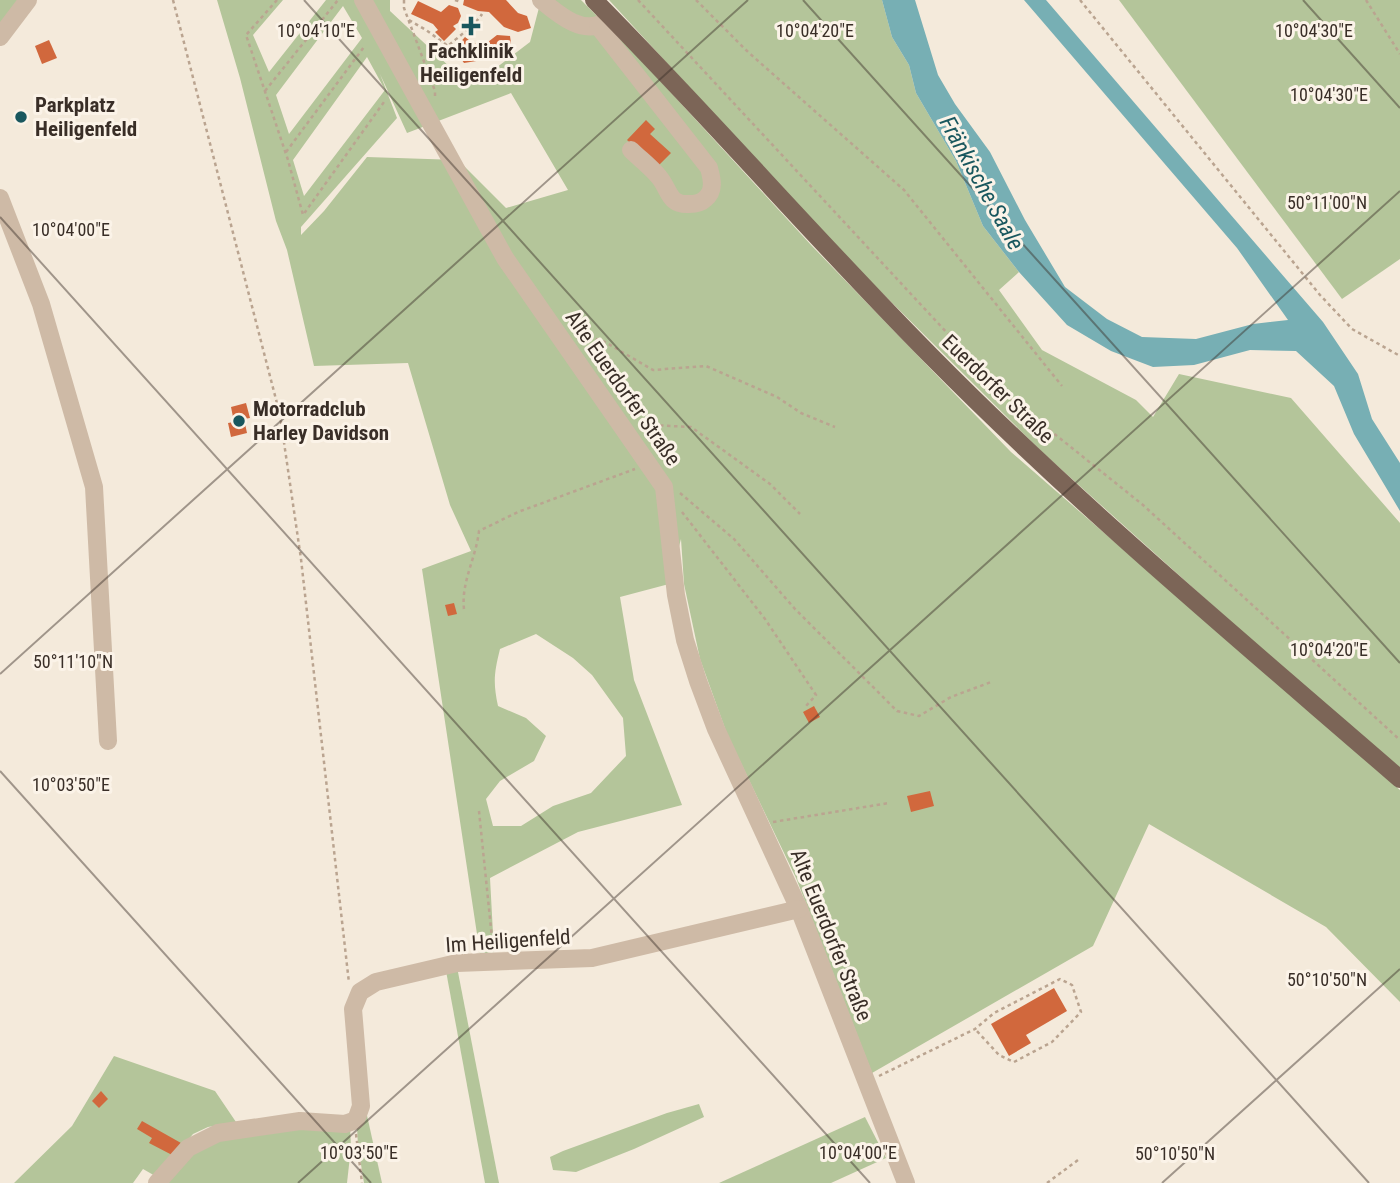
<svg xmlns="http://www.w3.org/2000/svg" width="1400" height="1183" font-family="'Roboto Condensed',sans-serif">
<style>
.green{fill:#b4c59a;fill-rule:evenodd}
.water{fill:#77afb4}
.building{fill:#d1683d}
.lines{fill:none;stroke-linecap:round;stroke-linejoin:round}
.path{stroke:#baa490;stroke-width:2.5;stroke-dasharray:3.5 3.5;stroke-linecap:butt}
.minor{stroke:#cebaa6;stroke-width:18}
.major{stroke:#7c6557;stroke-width:18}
.ticks{fill:none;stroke:#392e27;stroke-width:2;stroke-opacity:0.45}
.poi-dot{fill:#19575e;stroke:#fbf3e8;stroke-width:2.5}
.labels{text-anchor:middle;stroke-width:6;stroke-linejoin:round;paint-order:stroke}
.poi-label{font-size:21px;font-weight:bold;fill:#392e27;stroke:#fbf3e8;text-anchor:start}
.street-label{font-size:21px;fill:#392e27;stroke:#fbf3e8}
.water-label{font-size:23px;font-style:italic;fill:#19575e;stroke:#fbf3e8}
.ticks-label{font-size:18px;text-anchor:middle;fill:#392e27;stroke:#fbf3e8;stroke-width:6;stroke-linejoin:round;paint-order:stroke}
</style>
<rect width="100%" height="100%" fill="#f4eadb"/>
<g class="green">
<polygon points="0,0 18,0 0,26"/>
<path d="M217 0H283L253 35 269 72 326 0H390V11L452 69 492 71 530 42 541 0H581L640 59 811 245 1011 452 1400 790V1002L1326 927 1149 824 1093 946 872 1073 796 878 727 734 700 659 684 584 681 539 669 584 620 597 634 680 682 805 578 832 490 878 494 952 480 954 422 569 471 551 450 505 408 363 314 366 287 250 276 221 240 78ZM343 6 362 38 289 134 276 95ZM367 57 385 90 304 196 293 160ZM380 74 407 133 511 93 568 190 506 208 458 160 367 157 324 211 301 235V227L397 118ZM536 634 573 658 592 675 623 718 626 756 591 793 553 806 521 826H493L486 799 500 781 534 761 546 736 526 718 498 706C493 683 494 673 500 649Z"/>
<polygon points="609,0 882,0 892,37 909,65 916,93 956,161 983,226 1019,272 999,290 1042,350 1136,400 1153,417 1179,374 1291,398 1400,523 1400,768 1300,684 1042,452 844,255"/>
<polygon points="1119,0 1400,0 1400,259 1342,299"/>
<polygon points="457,967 499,1183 485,1183 446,971"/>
<polygon points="114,1056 215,1091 236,1122 208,1127 193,1134 157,1177 143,1169 133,1183 14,1183 72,1126"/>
<polygon points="699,1104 704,1117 634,1149 576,1172 553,1170 550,1157 563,1151 667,1113"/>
<polygon points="366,1111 382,1183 364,1183 358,1146 357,1127"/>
<polygon points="865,1117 886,1158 831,1183 719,1183"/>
<polygon points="350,1126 351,1147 347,1183 163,1183 192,1151 228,1134"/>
</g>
<polygon class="water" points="882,0 915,0 938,75 955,104 990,152 1025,220 1065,287 1107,319 1142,337 1196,339 1253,324 1288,320 1237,248 1024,0 1046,0 1323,322 1358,374 1372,419 1400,463 1400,511 1354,434 1334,386 1296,351 1250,350 1194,365 1153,367 1111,351 1067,325 1019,272 983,226 956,161 916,93 909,65 892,37"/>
<g class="building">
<polygon points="464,0 506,0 518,13 527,16 531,28 518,32 504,27 489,12 478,11 463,5"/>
<polygon points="418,1 441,12 449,5 458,8 461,16 458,23 453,26 456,29 444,41 435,32 438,30 433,24 411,14"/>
<polygon points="497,35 510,36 511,43 504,54 495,58 464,63 454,49 465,37 474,44 488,42"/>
<polygon points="49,40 57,58 42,64 35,46"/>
<polygon points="646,120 655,129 650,134 671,153 656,168 627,140"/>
<polygon points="246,403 250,418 244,419 247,433 231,437 228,423 234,422 231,407"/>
<polygon points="454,603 457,614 448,616 445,605"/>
<polygon points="814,706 820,717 809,723 803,712"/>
<polygon points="930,791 934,806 911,812 907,796"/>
<polygon points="1054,988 1067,1011 1026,1035 1031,1043 1009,1056 991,1024"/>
<polygon points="101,1091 108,1099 99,1108 92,1101"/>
<polygon points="142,1121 181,1143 174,1156 149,1143 152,1138 137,1129"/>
</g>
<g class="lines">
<g class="path">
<polyline points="173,0 280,415 301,559 349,983"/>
<polyline points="277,0 246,35 288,160 303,215 384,102"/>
<polyline points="404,0 404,8 435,91 435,99"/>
<polyline points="455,0 461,2"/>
<polyline points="638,0 1001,391 1143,505 1400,740"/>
<polyline points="696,0 748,52 904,190 1062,386"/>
<polyline points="1080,0 1320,295 1352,329 1400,356"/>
<polyline points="1366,0 1400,54"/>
<path d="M409 20 426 30 448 46C458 37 476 24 482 14"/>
<polyline points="265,91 338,0"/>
<polyline points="286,152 364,47"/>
<polyline points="576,332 605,342 653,370 706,366 777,397 801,413 835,427"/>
<polyline points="640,430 652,425 691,427 770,484 800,514"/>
<polyline points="680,493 734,539 795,609 897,711 919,716 951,697 991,682"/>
<polyline points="682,512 765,619 816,695 806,706"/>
<path d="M464 609C461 582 476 558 479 531L518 512 635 469"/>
<polyline points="479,811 493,948"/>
<polyline points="773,822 889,803"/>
<polyline points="879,1076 975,1029 994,1013 1060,979 1072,985 1081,1012 1052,1042 1014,1062 999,1055 975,1029"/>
<polyline points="356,1134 362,1183"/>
<polyline points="1047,1183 1078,1160"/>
</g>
<g class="minor">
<polyline points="363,0 505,258 664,487 676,595 685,640 698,681 716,729 799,909 906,1183"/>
<path d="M541 0C558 14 584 37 605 21"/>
<path d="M598 26 709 168C712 179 715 191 705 199 701 203 694 204 689 204 668 205 670 190 659 177 651 167 640 159 631 150"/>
<polyline points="0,37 28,0"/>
<polyline points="0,198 41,304 94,487 108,741"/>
<polyline points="157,1183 188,1148 218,1133 300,1121 345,1124 356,1120 361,1106 353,1009 360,992 376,982 457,963 592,958 799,909"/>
</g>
<path class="major" d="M594 0C709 116 816 240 931 356 1079 506 1241 641 1400 779"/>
</g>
<path class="ticks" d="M304 0 1369 1183M803 0 1400 663M1303 0 1400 108M0 217 870 1183M0 674 748 0M0 771 371 1183M298 1183 1400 191M1162 1183 1400 969"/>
<g class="poi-dot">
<path d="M467.5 15.5h7v7h7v7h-7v7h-7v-7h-7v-7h7z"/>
<circle cx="21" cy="117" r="7"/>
<circle cx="239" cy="421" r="7"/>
</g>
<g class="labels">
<g class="poi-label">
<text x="471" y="58" text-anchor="middle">Fachklinik<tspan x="471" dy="24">Heiligenfeld</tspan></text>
<text x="35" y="112">Parkplatz<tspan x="35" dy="24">Heiligenfeld</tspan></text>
<text x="253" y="416">Motorradclub<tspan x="253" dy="24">Harley Davidson</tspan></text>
</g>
<g class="street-label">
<text transform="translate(623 388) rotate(55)" y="7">Alte Euerdorfer Straße</text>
<text transform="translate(998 389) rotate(44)" y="7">Euerdorfer Straße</text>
<text transform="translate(831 935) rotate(68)" y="7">Alte Euerdorfer Straße</text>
<text transform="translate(508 941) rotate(-4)" y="7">Im Heiligenfeld</text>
</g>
<g class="water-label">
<text transform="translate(982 183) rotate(61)" y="8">Fränkische Saale</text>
</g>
</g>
<g class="ticks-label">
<text x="316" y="37">10°04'10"E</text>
<text x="815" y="37">10°04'20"E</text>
<text x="1314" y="37">10°04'30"E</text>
<text x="1329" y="101">10°04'30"E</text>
<text x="1327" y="209">50°11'00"N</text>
<text x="71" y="236">10°04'00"E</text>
<text x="1329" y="656">10°04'20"E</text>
<text x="73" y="668">50°11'10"N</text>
<text x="71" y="791">10°03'50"E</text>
<text x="1327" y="986">50°10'50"N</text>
<text x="359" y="1159">10°03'50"E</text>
<text x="858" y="1159">10°04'00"E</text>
<text x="1175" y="1160">50°10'50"N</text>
</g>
</svg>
